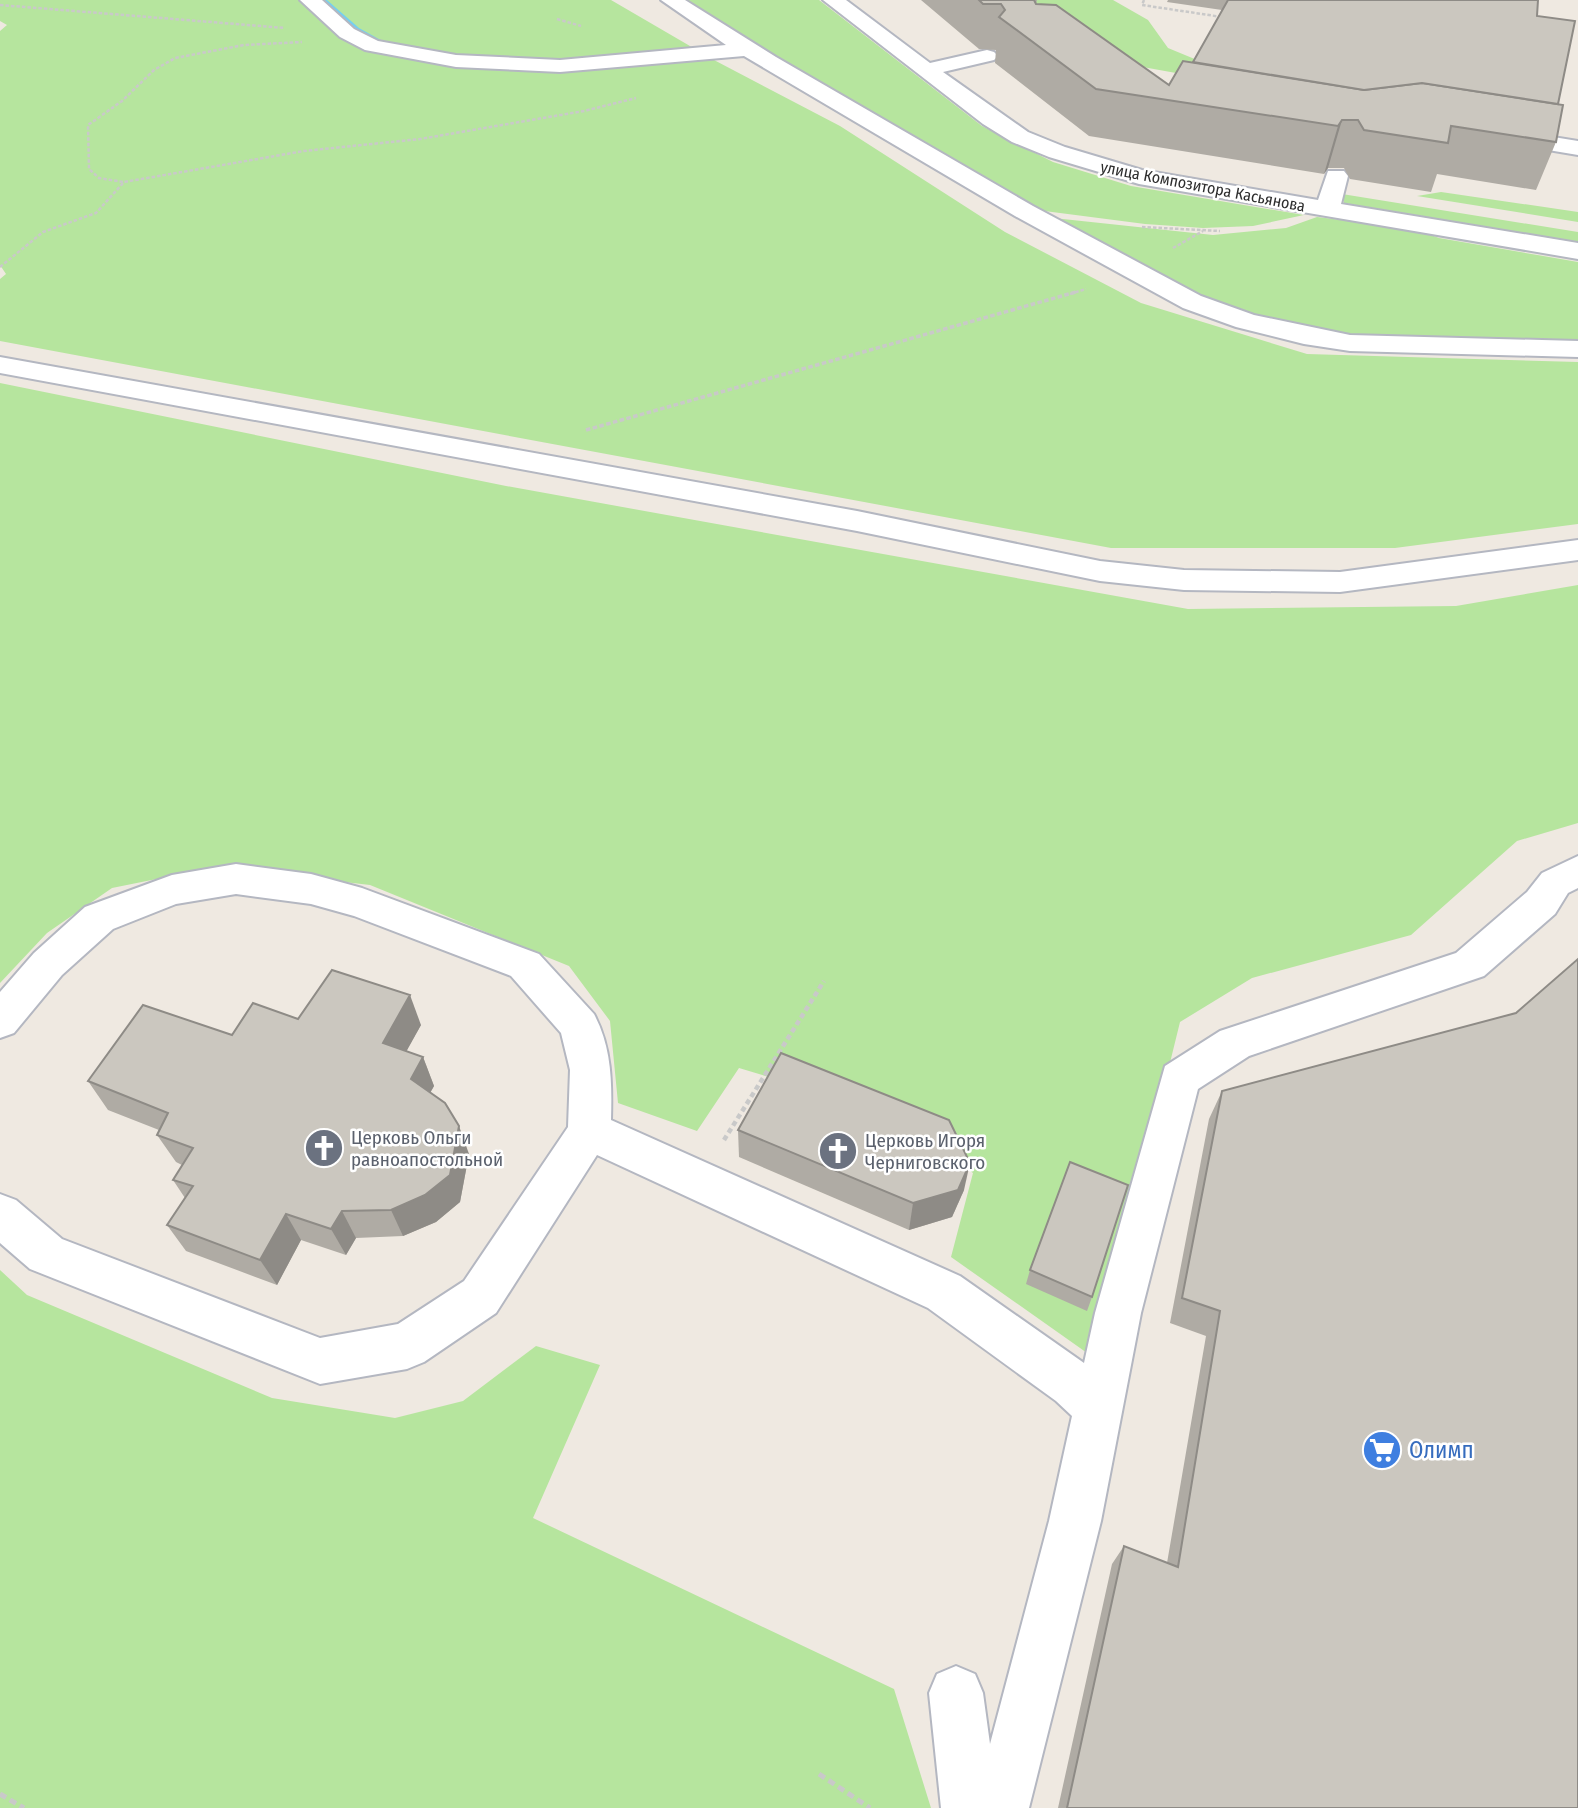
<svg xmlns="http://www.w3.org/2000/svg" width="1578" height="1808" font-family="'Fira Sans Condensed',sans-serif">
<style>
.green{fill:#b6e59e}
.lines{fill:none;stroke-linecap:round;stroke-linejoin:round}
.stream{fill:#75cff0;fill-rule:evenodd}
.minor-casing{stroke:#b4b7c1;stroke-width:4}
.path-far3{stroke:#c9c9c9;stroke-width:2.5;stroke-dasharray:3.5 2;stroke-linecap:butt}
.path-far2{stroke:#c9c9c9;stroke-width:3.5;stroke-dasharray:4.5 2.5;stroke-linecap:butt}
.path-far1{stroke:#c9c9c9;stroke-width:4.5;stroke-dasharray:5 3.5;stroke-linecap:butt}
.path{stroke:#c9c9c9;stroke-width:5;stroke-dasharray:7 4.5;stroke-linecap:butt}
.minor{fill:#fff;fill-rule:evenodd}
.wall{fill:#afaba4}
.shaded-wall{fill:#8e8b86}
.building{fill:#cbc7bf;stroke:#8e8b86;stroke-width:2}
.labels{text-anchor:middle;stroke-width:5;stroke-linejoin:round;paint-order:stroke}
.far-street-label{font-size:16px;fill:#2e2e2e;stroke:#fff}
.worship-label{font-size:19px;fill:#5b616d;stroke:#fff;text-anchor:start}
.near-shop-label{font-size:23px;fill:#366cbe;stroke:#fff;text-anchor:start}
</style>
<rect width="100%" height="100%" fill="#efe9e1"/>
<g class="green">
<polygon points="0,0 611,0 714,60 840,126 1005,232 1141,303 1307,354 1578,362 1578,524 1395,548 1111,548 0,341 0,279 6,274 0,265 0,31 7,25 0,21"/>
<polygon points="680,0 819,0 982,126 1053,162 1131,186 1304,215 1253,226 1203,228 1145,224 1029,209"/>
<polygon points="1020,0 1113,0 1148,20 1168,48 1231,74 1198,77 1093,58"/>
<polygon points="1441,192 1578,212 1578,222 1417,196"/>
<polygon points="1342,194 1578,232 1578,242 1344,203"/>
<polygon points="1044,217 1213,235 1286,228 1317,217 1415,229 1439,238 1578,262 1578,344 1350,337 1305,332 1196,299"/>
<polygon points="0,383 506,486 1188,609 1456,606 1578,585 1578,823 1517,841 1411,935 1252,978 1180,1022 1097,1360 951,1257 973,1173 900,1117 739,1068 697,1131 618,1103 610,1021 569,966 370,885 216,867 112,888 47,933 0,983"/>
<polygon points="0,1270 27,1295 272,1398 395,1418 463,1401 536,1346 600,1365 533,1518 894,1689 931,1808 0,1808"/>
</g>
<g class="lines">
<polygon class="stream" points="317,0 327,0 359,28 386,43 378,45 353,32"/>
<g class="minor-casing">
<g id="minor">
<polygon points="300,0 322,0 354,29 378,41 456,55 560,60 726,45 661,0 685,0 776,57 1033,206 1201,296 1254,315 1350,335 1578,341 1578,357 1350,351 1304,344 1236,327 1183,308 1015,216 744,56 560,72 456,67 365,50 340,37"/>
<polygon points="823,0 846,0 930,63 987,50 994,52 998,56 994,60 943,72 1028,132 1065,147 1142,170 1318,200 1328,171 1344,171 1348,176 1341,204 1578,243 1578,259 1139,184 1049,157 1012,142 983,124"/>
<polygon points="1503,129 1578,141 1578,155 1495,141 1492,136 1495,131"/>
<polygon points="0,357 857,511 1100,561 1184,570 1340,572 1578,540 1578,560 1340,592 1184,590 1100,581 857,531 0,373"/>
<path d="M1578 856V888L1568 893 1555 914 1484 976 1249 1056 1198 1089 1141 1313 1101 1521 1029 1808H941L929 1693 937 1674 956 1666 975 1674 983 1693 990 1744 1049 1521 1072 1416 1056 1401 928 1308 597 1155 496 1313 424 1362 407 1369 320 1384 30 1269 0 1243V1194L16 1200 62 1239 320 1338 398 1324 464 1281 568 1127 570 1070 561 1033 511 976 354 916 311 904 236 894 176 904 113 929 62 975 14 1033 0 1038V992L34 953 85 907 172 875 236 864 311 874 362 888 539 954 594 1014C612 1048 612 1083 611 1120L960 1276 1084 1363 1095 1313 1165 1066 1220 1031 1456 953 1527 892 1542 873Z"/>
</g>
</g>
<g class="path-far3">
<polyline points="1144,0 1142,5 1222,17"/>
<polyline points="0,5 285,28"/>
<polyline points="557,19 581,26"/>
<polyline points="123,182 99,178 89,169 88,125 122,101 154,70 175,58 244,45 302,42"/>
<polyline points="1142,227 1220,231"/>
<polyline points="1173,248 1203,231"/>
<polyline points="0,267 43,232 96,213 124,182 304,151 420,139 584,111 636,98"/>
<polyline points="1070,294 1086,289"/>
</g>
<polyline class="path-far2" points="586,430 1076,292"/>
<polyline class="path-far1" points="724,1140 824,981"/>
<g class="path">
<polyline points="819,1774 870,1808"/>
<polyline points="0,1794 24,1808"/>
</g>
<use href="#minor" class="minor"/>
</g>
<g class="wall">
<polygon points="921,0 1037,0 1036,4 1169,85 1193,62 1222,10 1167,2 1168,0 1538,0 1537,16 1558,104 1556,142 1536,190 1437,174 1431,192 1350,179 1344,168 1328,168 1324,174 1089,136 995,63 996,50 979,49"/>
<polygon points="298,1019 421,1025 406,1051 423,1057 434,1086 430,1093 469,1154 460,1202 436,1222 403,1236 356,1238 346,1255 301,1240 277,1285 186,1251 167,1225 185,1198 173,1180 182,1165 176,1162 157,1135 159,1130 108,1110 88,1081 232,1035"/>
<polygon points="1222,1091 1578,1808 1058,1808 1112,1564 1124,1546 1167,1563 1206,1336 1170,1323 1209,1119"/>
<polygon points="738,1130 964,1190 952,1217 909,1230 739,1157"/>
<polygon points="1030,1270 1092,1297 1087,1311 1026,1284"/>
</g>
<g class="shaded-wall">
<polygon points="1342,120 1328,168 1324,174 1338,126"/>
<polygon points="410,995 421,1025 395,1072 383,1043"/>
<polygon points="423,1057 434,1086 422,1107 411,1079"/>
<polygon points="459,1126 469,1154 460,1202 436,1222 403,1236 391,1210"/>
<polygon points="970,1163 964,1190 952,1217 909,1230 913,1203"/>
<polygon points="342,1211 356,1238 346,1255 331,1229"/>
<polygon points="286,1214 301,1240 277,1285 260,1260"/>
</g>
<g class="building">
<polygon points="979,0 1034,0 1036,4 1056,5 1169,85 1183,61 1364,90 1422,83 1563,105 1556,142 1451,126 1448,143 1364,130 1358,120 1342,120 1338,126 1096,89 999,17 1005,10 1001,4 983,4"/>
<polygon points="1228,0 1538,0 1537,16 1575,21 1558,104 1422,83 1364,90 1193,62"/>
<polygon points="1578,959 1578,1808 1067,1808 1124,1546 1178,1567 1220,1311 1182,1298 1222,1091 1516,1013"/>
<polygon points="332,970 410,995 383,1043 423,1057 411,1079 445,1103 459,1126 450,1175 425,1195 391,1210 342,1211 331,1229 286,1214 260,1260 167,1225 193,1186 173,1180 193,1148 157,1135 168,1113 88,1081 143,1005 232,1035 253,1003 298,1019"/>
<polygon points="781,1053 949,1120 970,1163 958,1190 913,1203 738,1130"/>
<polygon points="1070,1162 1128,1185 1092,1297 1030,1270"/>
</g>
<defs>
<g id="church-disc" transform="scale(2.0125)"><circle r="9.5" fill="#6b7280" stroke="#fff"/><path d="M-1.2-6h2.4v3.5h3.3v2.4h-3.3V6h-2.4V-.1h-3.3v-2.4h3.3Z" fill="#fff"/></g>
<g id="supermarket-disc" transform="scale(2.0125)"><circle r="9.5" fill="#3f7fe0" stroke="#fff"/><path d="M-6-5.5h2.5l.6 2H6L4.5 2H-2.5L-4.4-4H-6ZM-1.5 3.2a1.3 1.3 0 1 0 .1 0ZM3 3.2a1.3 1.3 0 1 0 .1 0Z" fill="#fff"/></g>
</defs>
<g fill-rule="evenodd">
<use href="#church-disc" x="324" y="1148"/>
<use href="#church-disc" x="838" y="1151"/>
<use href="#supermarket-disc" x="1382" y="1450"/>
</g>
<g class="labels">
<g class="far-street-label">
<text transform="translate(1203 186) rotate(11)" y="6">улица Композитора Касьянова</text>
</g>
<g class="worship-label">
<text x="351" y="1144">Церковь Ольги<tspan x="351" dy="22">равноапостольной</tspan></text>
<text x="865" y="1147">Церковь Игоря<tspan x="865" dy="22">Черниговского</tspan></text>
</g>
<g class="near-shop-label">
<text x="1409" y="1458">Олимп</text>
</g>
</g>
</svg>
